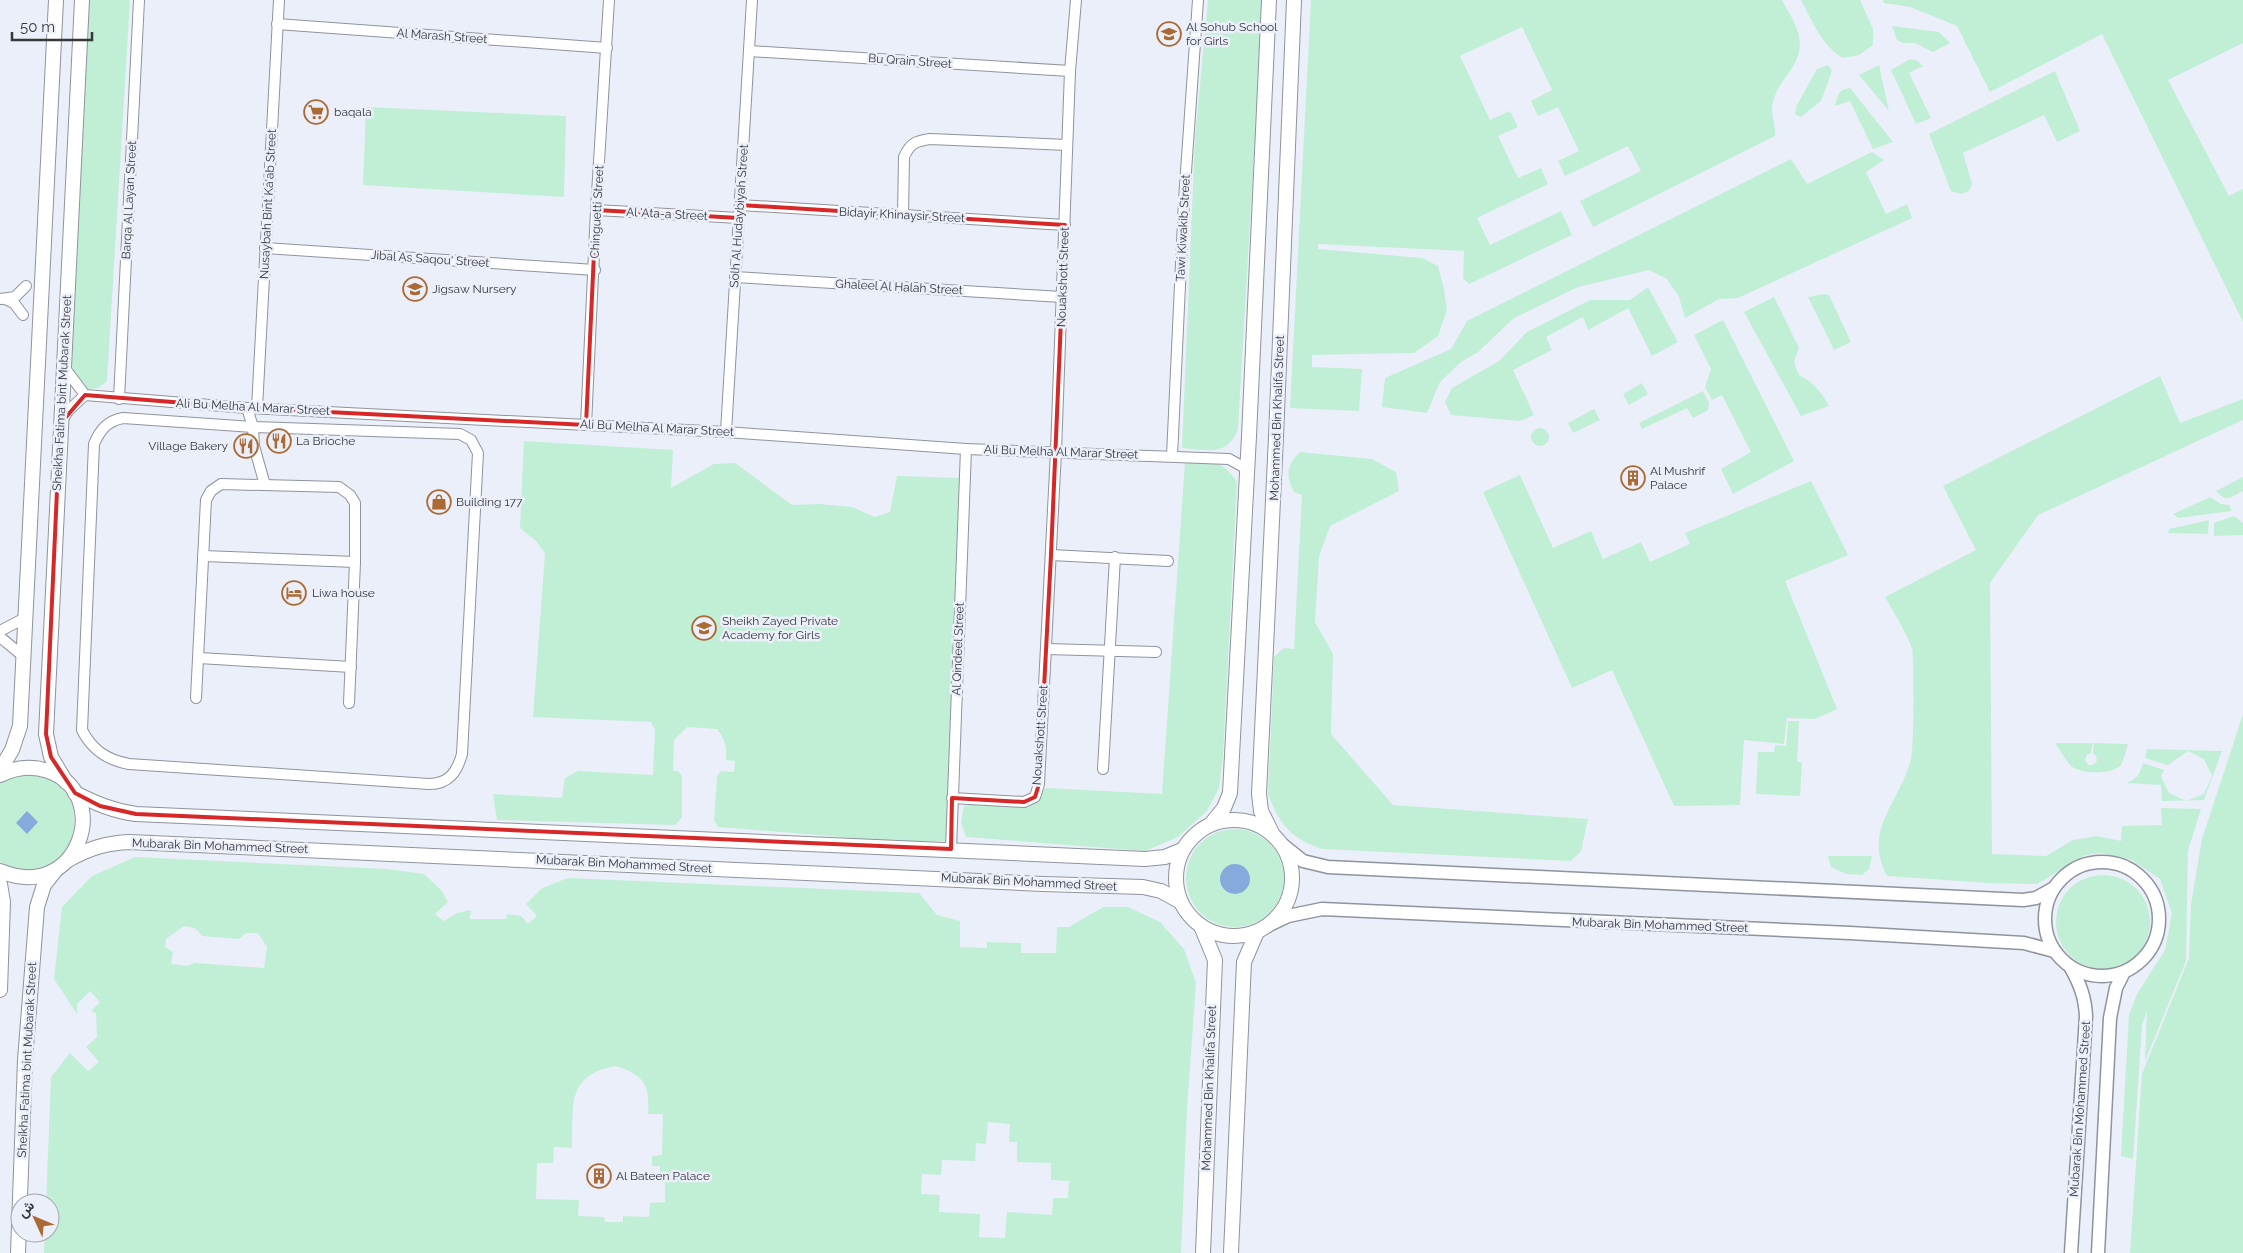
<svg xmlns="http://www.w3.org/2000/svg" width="2243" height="1253" font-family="Raleway,Vazirmatn,sans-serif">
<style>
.green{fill:#c1efd5;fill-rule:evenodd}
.water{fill:#87aadc}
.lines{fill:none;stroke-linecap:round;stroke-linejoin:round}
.minor-casing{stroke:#8f939d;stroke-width:12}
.tertiary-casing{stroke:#8f939d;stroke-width:15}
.secondary-casing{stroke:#8f939d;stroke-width:16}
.minor{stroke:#fff;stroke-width:10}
.tertiary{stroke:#fff;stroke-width:12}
.secondary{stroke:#fff;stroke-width:14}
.marked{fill:none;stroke:#d62828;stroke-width:4;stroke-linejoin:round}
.labels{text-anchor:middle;stroke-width:5;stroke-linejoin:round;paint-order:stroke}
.poi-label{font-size:12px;fill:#36373b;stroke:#ebeffa;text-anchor:start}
.street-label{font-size:12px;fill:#36373b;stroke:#ebeffa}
</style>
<rect width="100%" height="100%" fill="#ebeffa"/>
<g class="green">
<polygon points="89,0 130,0 107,381 98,388 86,389 66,368"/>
<path d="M1208 0H1263L1238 428C1229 457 1207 450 1182 448L1195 138Z"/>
<path d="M1311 0H1782C1795 24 1809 41 1792 68 1785 79 1776 88 1773 102 1770 114 1776 124 1775 136L1593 227 1580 201 1641 171 1628 146 1565 176 1558 161 1579 151 1558 107 1538 116 1531 101 1552 90 1522 27 1460 56 1490 120 1510 111 1518 127 1498 136 1518 178 1541 168 1548 184 1477 218 1490 245 1561 211 1572 235 1469 284 1463 278 1464 251 1318 244V249L1422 258 1438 266 1444 289 1447 310 1438 336 1414 353 1312 355V367L1362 369 1359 411 1290 408Z"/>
<path d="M1801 0H1860L1873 29V45L1859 55 1843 58C1821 45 1813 22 1801 0Z"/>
<polygon points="1883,0 2243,0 2243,43 2168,80 2229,196 2243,189 2243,322 2102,34 1990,92 1957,26 1910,7 1884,3"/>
<polygon points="1892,26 1939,32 1950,43 1933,52 1915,43 1903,43 1897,40"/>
<polygon points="1910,59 1918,61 1923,67 1918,68 1909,73 1931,118 1916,124 1891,70"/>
<polygon points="1828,65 1832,71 1821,101 1801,117 1795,114 1797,105 1817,69"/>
<polygon points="1879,65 1889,111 1859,75"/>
<polygon points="2055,71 2080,131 2057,142 2044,115 1963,153 1972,184 1969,191 1961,194 1951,191 1929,134"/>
<path d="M1850 88 1893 142 1873 149 1850 101 1835 106C1838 96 1838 89 1850 88Z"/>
<polygon points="366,107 566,116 564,197 363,185"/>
<polygon points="1872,152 1884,160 1866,172 1886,214 1907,204 1912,218 1738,298 1719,299 1685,318 1679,297 1667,279 1649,270 1578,287 1514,318 1478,352 1461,362 1440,382 1427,413 1382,407 1385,378 1451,349 1467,321 1791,159 1807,184"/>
<polygon points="1648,287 1678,342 1652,356 1628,308 1588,330 1583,317 1546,337 1552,350 1513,370 1534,415 1520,421 1451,415 1445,402 1452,388 1499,361 1527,332 1590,300 1630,300"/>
<polygon points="1824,294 1829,295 1851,342 1834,350 1808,297"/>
<path d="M1774 297 1799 348 1794 362 1799 375C1814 383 1821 391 1829 406L1801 416 1744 312Z"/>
<polygon points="1723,320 1794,461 1733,494 1721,469 1751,452 1722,395 1712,400 1705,387 1711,369 1694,335"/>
<path d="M2160 376 2180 423 2243 399V420L2038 515 1990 583 1992 854 2046 856 2073 840 2097 836 2121 841 2122 826 2162 825 2161 808 2201 809 2188 851 2186 961 2145 1061 2147 1011 2142 1025 2133 1159 2121 1156 2129 1015 2137 994 2165 950 2172 913 2160 879 2132 860 2102 853 2086 855 2037 884 1988 883 1887 876C1862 829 1901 801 1911 759 1914 750 1914 655 1912 648 1905 630 1894 613 1885 597L1976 550 1943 486Z"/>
<polygon points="1642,383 1648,394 1629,405 1623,394"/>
<polygon points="1703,391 1709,403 1708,410 1693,418 1687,408 1642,429 1639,423"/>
<polygon points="1594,409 1600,420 1573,433 1568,423"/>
<circle cx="1540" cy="437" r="9"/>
<path d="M524 441 673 450 671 488 714 464 735 463 792 505 820 504 852 507 875 517 890 512 897 476 962 478 953 841H889L718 827 714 820 717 776 721 771 734 772 735 761 726 760C727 747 725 739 717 729L687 727 674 740 673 771H678L682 776V817L675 825 497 820 493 794 562 798 565 778 578 771 653 775 655 730 651 722 533 717 545 553 536 541 520 528Z"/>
<path d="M1300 452 1372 459 1396 472 1399 491 1330 526 1319 557 1315 622 1333 654 1331 734 1393 805 1588 819 1581 851 1571 861 1322 849C1290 838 1280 825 1268 794L1274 657 1284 648 1294 649 1302 495 1294 492C1285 476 1287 464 1300 452Z"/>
<path d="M1185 462C1211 463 1222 458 1237 482L1223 757 1219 788 1207 811 1178 837 1145 851 966 837 961 822 964 806 974 803 999 805 1047 788 1162 794Z"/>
<polygon points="1520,475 1553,548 1591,531 1603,559 1641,542 1650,562 1690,544 1685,533 1811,481 1848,555 1785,581 1837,709 1815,719 1787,718 1784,744 1744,740 1740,805 1674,806 1612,670 1572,688 1483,492"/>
<path d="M2243 477V491C2235 494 2233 499 2224 498L2216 491Z"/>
<polygon points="2210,497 2221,504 2229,505 2232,511 2178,518 2173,514"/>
<polygon points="2234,516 2243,523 2243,535 2214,536 2214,523"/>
<polygon points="2209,520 2208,534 2168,533 2169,529"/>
<polygon points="2243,714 2243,1253 2130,1253 2142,1074 2189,958 2191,904 2202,839"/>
<polygon points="1788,721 1799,721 1797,762 1802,762 1800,796 1756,794 1758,752 1774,752 1775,745 1786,746"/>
<path d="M2055 743H2093L2091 753 2087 755 2085 760 2088 765H2092L2097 761 2096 756 2093 753 2094 743 2128 744C2126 750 2124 761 2120 766 2110 775 2081 774 2071 766 2065 760 2060 750 2055 743Z"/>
<path d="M2147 749 2222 751 2204 800 2162 801 2161 785 2126 783C2137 779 2140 774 2143 763L2164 770 2161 776 2169 793 2186 801 2204 794 2212 776 2204 759 2188 751 2168 765 2145 758Z"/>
<path d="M20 774C110 770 78 905 0 862V783Z"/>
<circle cx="1235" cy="878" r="49"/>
<polygon points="1828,856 1872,856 1869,869 1862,875 1846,874 1831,867"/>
<path d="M135 857 387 869 424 874 442 891 448 902 435 914 444 921 457 913 471 910 470 919H506L507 914 521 916 528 924 537 916 526 904 542 888 568 878 919 893 937 915 960 921V947L987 948V942L1021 943V953H1056L1057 927H1069L1103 907H1128L1160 922 1184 949 1196 983 1187 1109 1181 1253H44L45 1233H50V1203H46L51 1077 70 1053 88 1071 99 1062 86 1047 97 1037 96 1013 91 1011 100 1002 90 991 77 1004V1014L54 979 62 907 92 876ZM184 926 195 928 202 936 239 939 246 933H258L267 947 264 968 195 963 188 966 171 964 173 952 165 947 166 939ZM615 1066C644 1074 650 1085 648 1114H663L662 1155 652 1156V1166H660L659 1182 665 1183V1202L650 1203 649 1217 623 1216V1222H605L604 1217 578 1216 579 1200 536 1199 537 1163H553L554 1147 572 1148C574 1106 565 1076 615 1066ZM988 1122 1010 1124 1009 1142H1017V1162L1051 1163V1180L1069 1181 1068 1198H1053L1052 1215 1007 1212 1005 1238 979 1237 980 1214 939 1212 940 1195 921 1194 922 1174 941 1175 942 1160 975 1161 976 1143 986 1144Z"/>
<circle cx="2103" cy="922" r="47"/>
</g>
<g class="water">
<polygon points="27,811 38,822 27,834 16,823"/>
<circle cx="1235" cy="879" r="15"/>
</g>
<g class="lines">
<g class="minor-casing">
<g id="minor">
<polyline points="277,24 607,48"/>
<polyline points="749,51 1070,71"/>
<polyline points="740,205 1065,225"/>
<polyline points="596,210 739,218"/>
<path d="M903 215 904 157C910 143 916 141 930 139L1067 145"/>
<polyline points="265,248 595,270"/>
<polyline points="735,277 1062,297"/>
<polyline points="0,299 15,297 26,286"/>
<polyline points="5,299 14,303 23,315"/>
<polyline points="64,367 85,395 247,408 726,432 966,449 1229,459 1247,469"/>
<polyline points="119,399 139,0"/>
<polyline points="247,408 253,427 254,446 265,485"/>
<polyline points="257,408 279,0"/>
<path d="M123 418 253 427 460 434 471 440 478 453 462 754C457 772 449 784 429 784L129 764C107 760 92 750 82 730L94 444C100 430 107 421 123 418Z"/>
<polyline points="61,422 68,411 85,395"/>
<polyline points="586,425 596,210 609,0"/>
<polyline points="726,432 752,0"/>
<polyline points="1172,456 1184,200 1198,0"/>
<polyline points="1051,555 1168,561"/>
<polyline points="203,556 355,562"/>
<polyline points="0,631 25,618"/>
<polyline points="0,637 23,656"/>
<polyline points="1046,649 1156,652"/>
<polyline points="199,658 351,667"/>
<polyline points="196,698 206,500 211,491 221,484 339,487 350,495 355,503 355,562 349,703"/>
<polyline points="1103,769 1115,557"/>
<polyline points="952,798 1024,802 1035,797 1039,784 1056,451 1070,71 1076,0"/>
<polyline points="951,849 966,449"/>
</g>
</g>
<g class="tertiary-casing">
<g id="tertiary">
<polyline points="1283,845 1303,861 1328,867 2023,900 2036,898 2054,888"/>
<circle cx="2102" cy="919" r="57"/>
<polyline points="1267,926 1288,916 1322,909 1850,933 2024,943 2054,951"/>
<path d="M2071 1253 2086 1016C2085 997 2080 984 2071 968"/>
<polyline points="2098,1253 2110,1018 2116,988 2124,972"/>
</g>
</g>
<g class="secondary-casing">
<g id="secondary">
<polyline points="0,770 12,750 20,726 56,0"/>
<path d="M0 775C16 767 31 765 48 771 114 794 79 904 0 871"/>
<polyline points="66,782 51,757 46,734 82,0"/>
<path d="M75 793C95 803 113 811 136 814L1145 859 1165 857 1182 850"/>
<circle cx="1234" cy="878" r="58"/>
<polyline points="1211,824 1224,808 1230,793 1249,436 1269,0"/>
<polyline points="1272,833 1261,811 1259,794 1276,437 1294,0"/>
<path d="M68 860C90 848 106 843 130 842L1043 884 1143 887 1161 891 1181 902"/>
<polyline points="0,884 3,902 0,990"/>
<polyline points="1201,926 1215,960 1203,1253"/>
<polyline points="18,1253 25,1060 37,907 44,885 55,871"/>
<polyline points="1231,1253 1244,962 1257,932"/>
</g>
</g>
<use href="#minor" class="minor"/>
<use href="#tertiary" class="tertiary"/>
<use href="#secondary" class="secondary"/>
</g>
<path class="marked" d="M740 205 1065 225 1051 555 1039 784 1035 797 1024 802 952 798 951 849 136 814 100 806 75 793 51 757 46 734 60 424 85 395 247 408 586 425 596 210 739 218Z"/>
<defs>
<g id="school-ring" transform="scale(1.25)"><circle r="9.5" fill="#ebeffa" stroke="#ab6a34" stroke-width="1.5"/><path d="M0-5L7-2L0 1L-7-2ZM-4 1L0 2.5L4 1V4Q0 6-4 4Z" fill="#ab6a34"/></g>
<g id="supermarket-ring" transform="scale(1.25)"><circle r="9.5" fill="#ebeffa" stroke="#ab6a34" stroke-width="1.5"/><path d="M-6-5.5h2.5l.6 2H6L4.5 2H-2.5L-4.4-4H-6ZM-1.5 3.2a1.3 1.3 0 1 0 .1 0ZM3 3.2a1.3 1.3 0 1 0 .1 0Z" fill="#ab6a34"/></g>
<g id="restaurant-ring" transform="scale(1.25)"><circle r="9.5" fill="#ebeffa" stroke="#ab6a34" stroke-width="1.5"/><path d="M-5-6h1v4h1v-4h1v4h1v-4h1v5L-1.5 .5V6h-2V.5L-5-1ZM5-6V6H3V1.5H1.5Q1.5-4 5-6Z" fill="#ab6a34"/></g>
<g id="building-ring" transform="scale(1.25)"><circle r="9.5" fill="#ebeffa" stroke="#ab6a34" stroke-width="1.5"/><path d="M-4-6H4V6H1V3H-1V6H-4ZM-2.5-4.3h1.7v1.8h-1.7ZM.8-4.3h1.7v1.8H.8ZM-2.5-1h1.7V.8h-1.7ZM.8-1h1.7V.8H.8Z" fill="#ab6a34"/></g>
<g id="shop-ring" transform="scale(1.25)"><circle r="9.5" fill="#ebeffa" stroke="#ab6a34" stroke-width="1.5"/><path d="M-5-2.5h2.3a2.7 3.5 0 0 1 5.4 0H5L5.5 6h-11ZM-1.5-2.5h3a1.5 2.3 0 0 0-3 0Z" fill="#ab6a34"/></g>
<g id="hotel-ring" transform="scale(1.25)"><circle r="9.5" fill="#ebeffa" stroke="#ab6a34" stroke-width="1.5"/><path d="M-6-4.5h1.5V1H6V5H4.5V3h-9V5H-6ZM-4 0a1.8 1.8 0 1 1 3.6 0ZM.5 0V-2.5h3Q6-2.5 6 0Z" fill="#ab6a34"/></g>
</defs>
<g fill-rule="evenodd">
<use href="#school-ring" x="1169" y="34"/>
<use href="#supermarket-ring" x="316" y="112"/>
<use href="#school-ring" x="415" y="289"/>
<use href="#restaurant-ring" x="279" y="441"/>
<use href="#restaurant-ring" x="246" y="446"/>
<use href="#building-ring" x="1633" y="478"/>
<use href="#shop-ring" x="439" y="502"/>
<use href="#hotel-ring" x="294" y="593"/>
<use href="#school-ring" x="704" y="628"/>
<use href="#building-ring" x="599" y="1176"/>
</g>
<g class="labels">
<g class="poi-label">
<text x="1186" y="31">Al Sohub School<tspan x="1186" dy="14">for Girls</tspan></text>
<text x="334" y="116">baqala</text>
<text x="432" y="293">Jigsaw Nursery</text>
<text x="296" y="445">La Brioche</text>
<text x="228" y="450" text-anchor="end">Village Bakery</text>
<text x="1650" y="475">Al Mushrif<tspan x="1650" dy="14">Palace</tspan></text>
<text x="456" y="506">Building 177</text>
<text x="312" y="597">Liwa house</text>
<text x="722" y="625">Sheikh Zayed Private<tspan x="722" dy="14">Academy for Girls</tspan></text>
<text x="616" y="1180">Al Bateen Palace</text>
</g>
<g class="street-label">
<text transform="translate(442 36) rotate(4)" y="4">Al Marash Street</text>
<text transform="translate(910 61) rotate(4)" y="4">Bu Qrain Street</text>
<text transform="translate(129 200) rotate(-87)" y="4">Barqa Al Layan Street</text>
<text transform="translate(268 204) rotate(-87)" y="4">Nusaybah Bint Ka'ab Street</text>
<text transform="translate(597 212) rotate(-87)" y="4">Chinguetti Street</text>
<text transform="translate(667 214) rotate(3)" y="4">Al 'Ata-a Street</text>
<text transform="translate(902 215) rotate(3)" y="4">Bidayir Khinaysir Street</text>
<text transform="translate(739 216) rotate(-86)" y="4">Solh Al Hudaybiyah Street</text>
<text transform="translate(1183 228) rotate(-87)" y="4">Tawi Kiwakib Street</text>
<text transform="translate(430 259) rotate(4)" y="4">Jibal As Saqou' Street</text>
<text transform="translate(1063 277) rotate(-88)" y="4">Nouakshott Street</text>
<text transform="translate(899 287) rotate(3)" y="4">Ghaleel Al Halah Street</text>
<text transform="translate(62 393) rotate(-87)" y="4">Sheikha Fatima bint Mubarak Street</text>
<text transform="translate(253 407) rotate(3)" y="4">Ali Bu Melha Al Marar Street</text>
<text transform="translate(1277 418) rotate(-88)" y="4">Mohammed Bin Khalifa Street</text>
<text transform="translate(657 428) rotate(3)" y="4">Ali Bu Melha Al Marar Street</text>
<text transform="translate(1061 452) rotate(2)" y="4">Ali Bu Melha Al Marar Street</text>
<text transform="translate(958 649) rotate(-88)" y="4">Al Qindeel Street</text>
<text transform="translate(1040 735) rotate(-86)" y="4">Nouakshott Street</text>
<text transform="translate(220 846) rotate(2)" y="4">Mubarak Bin Mohammed Street</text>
<text transform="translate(624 864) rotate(3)" y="4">Mubarak Bin Mohammed Street</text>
<text transform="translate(1029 882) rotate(3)" y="4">Mubarak Bin Mohammed Street</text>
<text transform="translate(1660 925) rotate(2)" y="4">Mubarak Bin Mohammed Street</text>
<text transform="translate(27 1060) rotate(-87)" y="4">Sheikha Fatima bint Mubarak Street</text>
<text transform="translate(1209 1088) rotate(-88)" y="4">Mohammed Bin Khalifa Street</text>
<text transform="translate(2080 1109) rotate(-86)" y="4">Mubarak Bin Mohammed Street</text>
</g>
</g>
<g transform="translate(35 1218) rotate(314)"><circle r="24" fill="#ebeffa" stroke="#a3a5ae"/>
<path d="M0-4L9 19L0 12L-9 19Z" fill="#ab6a34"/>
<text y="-8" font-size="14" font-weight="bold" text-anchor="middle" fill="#36373b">ش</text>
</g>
<path d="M12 32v8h80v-8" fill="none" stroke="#36373b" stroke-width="2.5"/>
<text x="20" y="32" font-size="15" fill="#36373b" stroke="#ebeffa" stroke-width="4" paint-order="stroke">50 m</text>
</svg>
